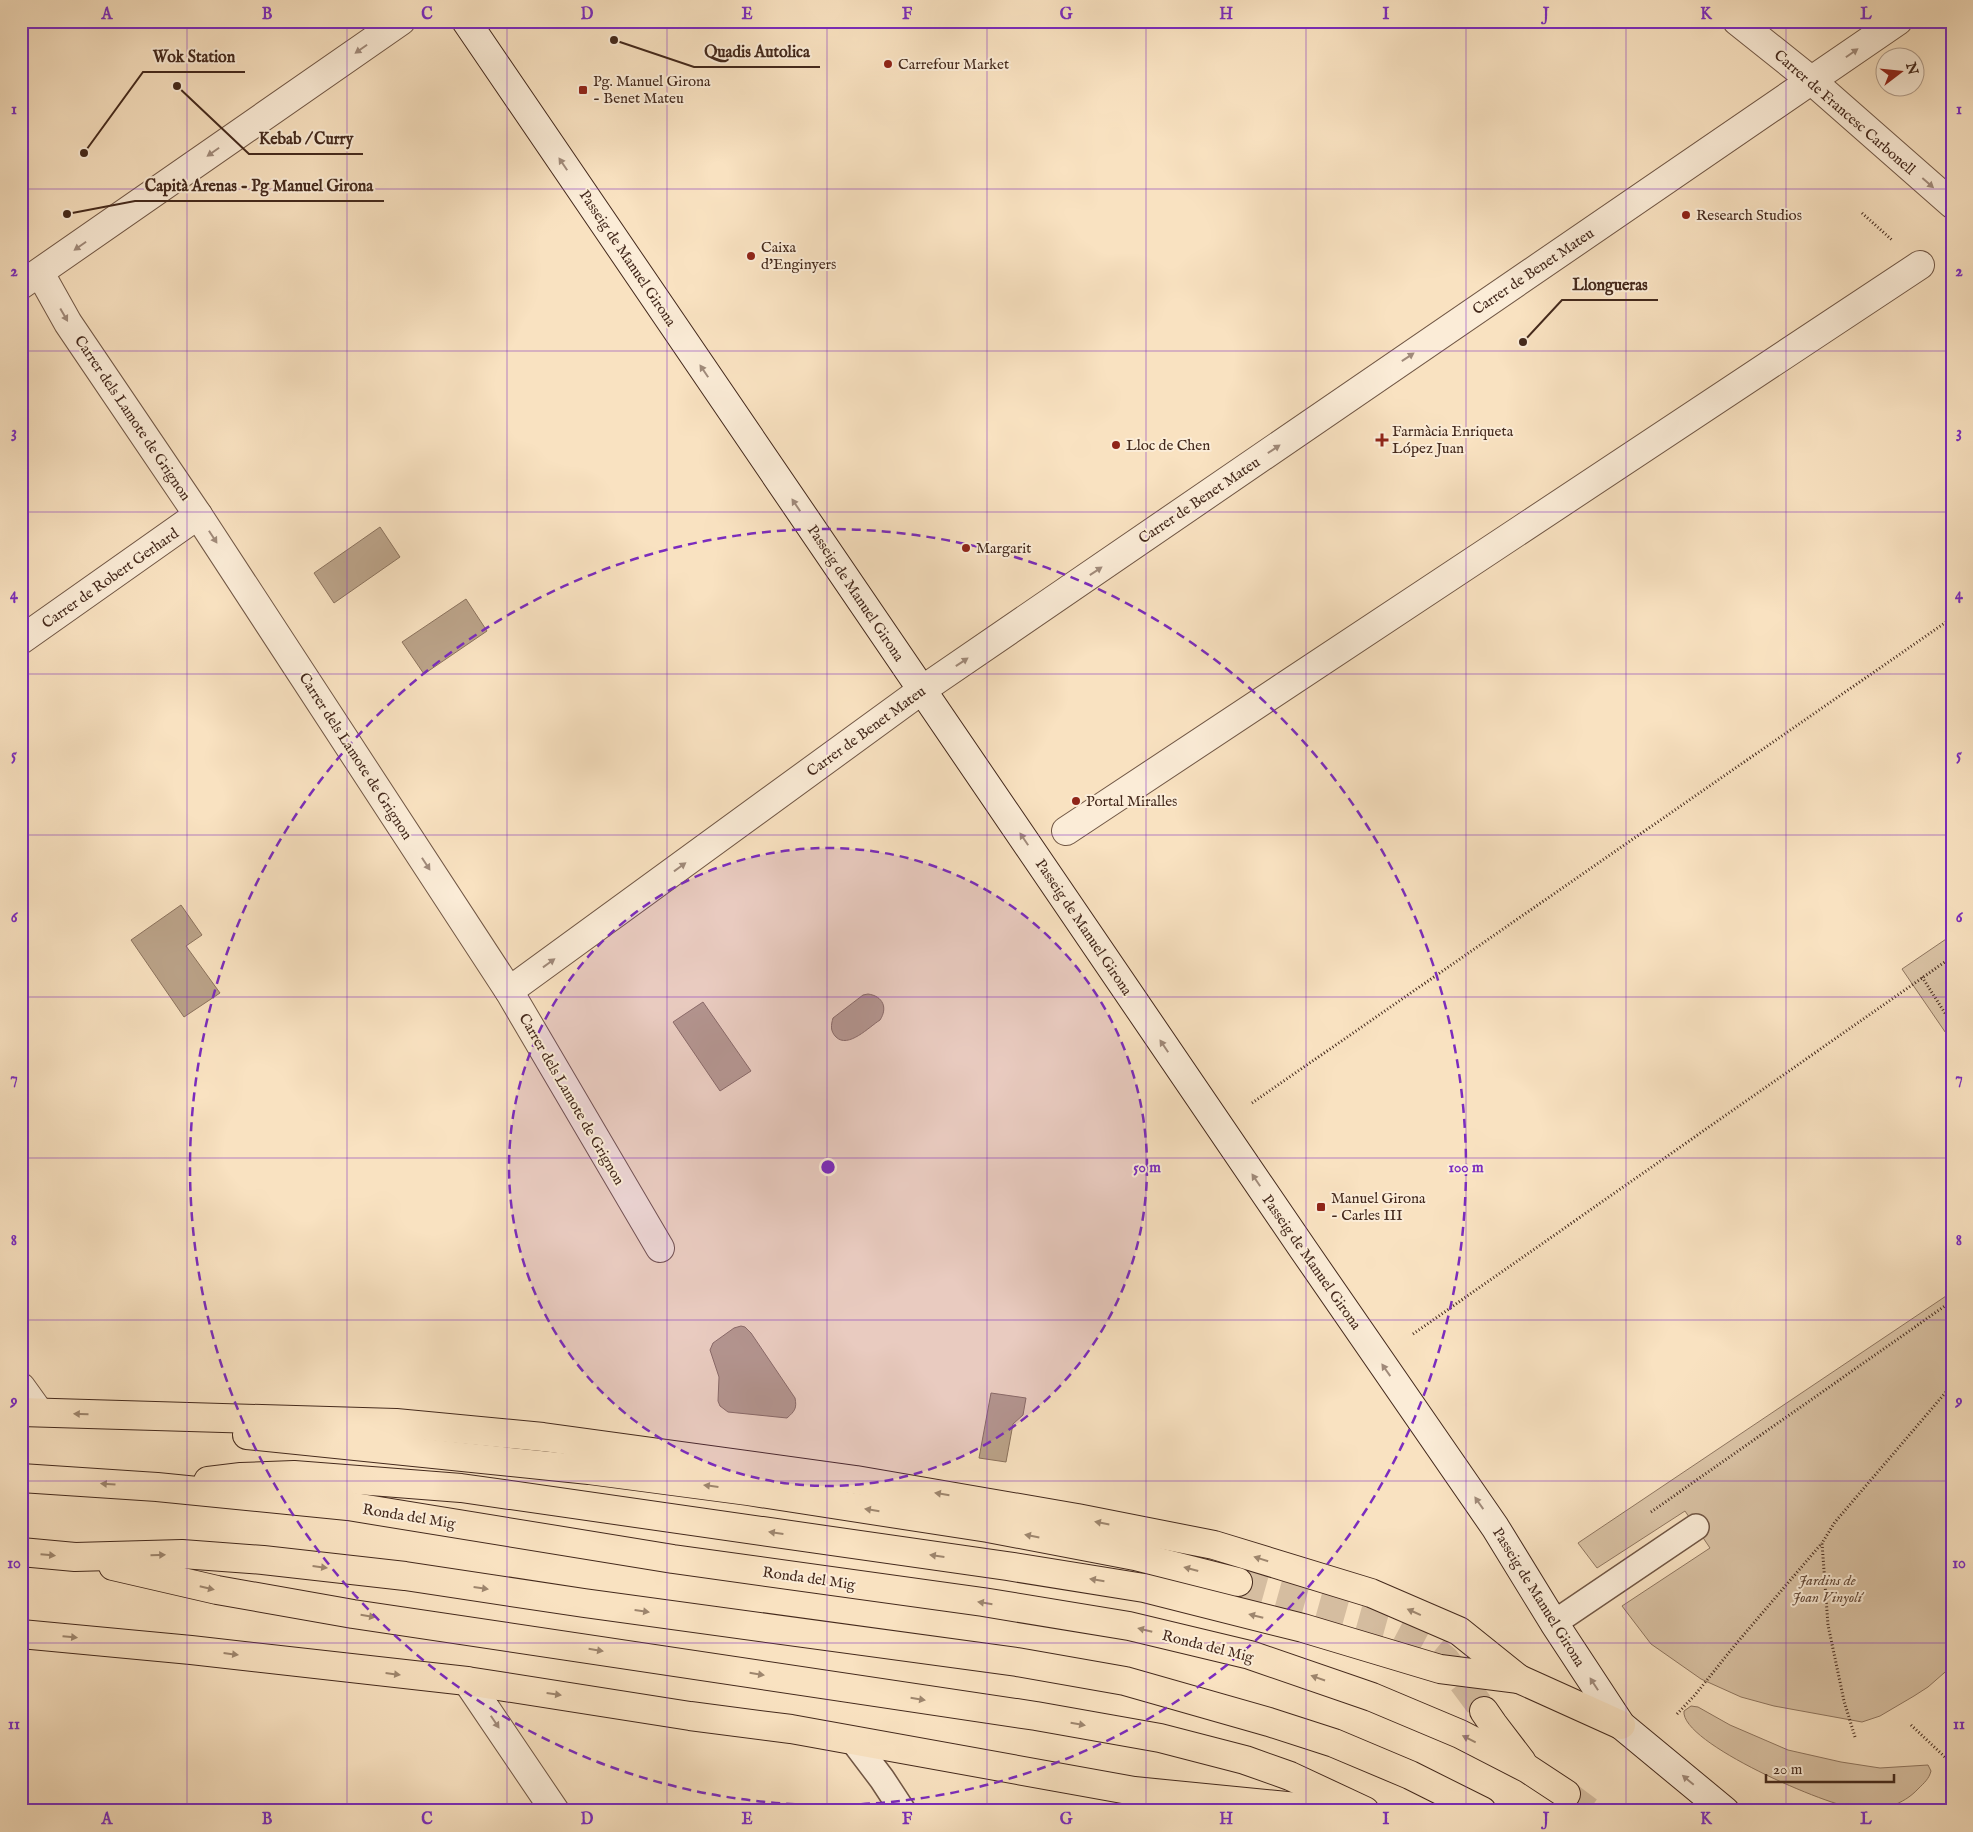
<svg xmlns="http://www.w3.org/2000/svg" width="1973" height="1832" font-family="'IM FELL English',serif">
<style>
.green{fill:#dac3a5;stroke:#8f7660}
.water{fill:#bba389;stroke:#8b725d}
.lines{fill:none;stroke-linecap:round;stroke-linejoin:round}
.primary-tunnel{stroke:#d5bda0;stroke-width:28;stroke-dasharray:28 14;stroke-linecap:butt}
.lane-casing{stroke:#715745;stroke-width:28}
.street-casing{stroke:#715745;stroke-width:30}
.secondary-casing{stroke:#44291c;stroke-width:30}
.primary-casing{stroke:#44291c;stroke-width:30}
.path{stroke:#44291c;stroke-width:3;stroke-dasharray:1 2.5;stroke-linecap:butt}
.lane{stroke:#fbecd7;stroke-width:25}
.street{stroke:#fbecd7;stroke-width:28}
.secondary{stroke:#fbecd7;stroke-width:28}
.primary{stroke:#f9e2c1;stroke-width:28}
.oneway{fill:#a08a7a}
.oneway2{fill:#9e866e}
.grid{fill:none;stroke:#7b2cbf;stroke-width:1;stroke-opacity:0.55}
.ring{fill:none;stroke:#7b2cbf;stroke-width:2.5;stroke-dasharray:9 6}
.poi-dot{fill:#8f2418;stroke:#fbecd7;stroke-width:2}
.labels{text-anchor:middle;stroke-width:4;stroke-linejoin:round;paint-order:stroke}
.poi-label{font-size:15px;fill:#44291c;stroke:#fbecd7;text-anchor:start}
.street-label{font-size:15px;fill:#44291c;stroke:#fbecd7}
.park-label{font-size:15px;font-style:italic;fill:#624837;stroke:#fbecd7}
.centre{fill:#7b2cbf;stroke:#fbecd7;stroke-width:2.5}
.ring-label{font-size:15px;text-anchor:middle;font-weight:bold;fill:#7b2cbf;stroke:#fbecd7;stroke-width:4;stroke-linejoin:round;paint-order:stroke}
.leader{fill:none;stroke:#44291c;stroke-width:2}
.callout-dot{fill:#44291c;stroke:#fbecd7;stroke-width:2}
.callout-label{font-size:16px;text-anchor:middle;font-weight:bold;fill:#44291c;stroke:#fbecd7;stroke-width:4;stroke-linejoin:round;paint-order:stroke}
.neatline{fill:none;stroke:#7b2cbf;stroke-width:2}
.grid-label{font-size:16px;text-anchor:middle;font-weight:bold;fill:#7b2cbf}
</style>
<rect width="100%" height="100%" fill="#f9e2c1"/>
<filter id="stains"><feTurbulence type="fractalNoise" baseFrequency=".004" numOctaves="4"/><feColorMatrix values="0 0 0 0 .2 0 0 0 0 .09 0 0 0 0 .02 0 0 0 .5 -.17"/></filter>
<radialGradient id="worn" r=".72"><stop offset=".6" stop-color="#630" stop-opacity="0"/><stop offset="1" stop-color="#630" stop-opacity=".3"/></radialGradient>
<g class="green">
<polygon points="1952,935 1952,1042 1902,969"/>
<polygon points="1952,1292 1952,1666 1928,1687 1914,1696 1880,1716 1862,1722 1774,1706 1741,1697 1701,1679 1651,1644 1622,1606 1710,1548 1685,1511 1597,1568 1578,1543"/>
<path d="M1691 1706 1698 1707 1730 1725 1788 1750 1841 1762 1880 1768 1928 1765 1931 1771C1929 1779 1924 1783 1918 1789 1903 1805 1882 1811 1859 1809 1829 1807 1680 1743 1684 1711Z"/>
</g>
<g class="water">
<polygon points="380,527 400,557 334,603 314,573"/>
<polygon points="466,599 487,631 424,674 402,642"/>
<polygon points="181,905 202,935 186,946 220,993 184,1017 131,940"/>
<path d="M868 994C883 996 888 1008 880 1020 869 1027 848 1049 836 1037 830 1031 831 1025 833 1018L863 995Z"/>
<polygon points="703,1002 751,1071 720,1091 673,1022"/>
<path d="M741 1326 745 1327 751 1333 795 1398C797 1408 795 1411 787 1418L728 1412 720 1406 718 1401 719 1377 710 1350 713 1343 734 1328Z"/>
<polygon points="991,1393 1026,1398 1023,1415 1013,1424 1006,1462 979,1458"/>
</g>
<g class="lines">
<g class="primary-tunnel">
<polyline points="1238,1582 1392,1625 1426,1643 1446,1660 1484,1711"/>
<polyline points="1566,1794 1589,1811"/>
</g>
<g class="lane-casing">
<g id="lane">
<polyline points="1554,1623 1696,1527"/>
<polyline points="854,1742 882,1779 903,1811"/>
</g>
</g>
<g class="street-casing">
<g id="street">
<polyline points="1737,21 1812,81 1952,204"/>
<polyline points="40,273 68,323 198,515 509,991 660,1248"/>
<polyline points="21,285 401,21"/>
<polyline points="21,640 198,515"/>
<polyline points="1066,831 1920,265"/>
<polyline points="509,991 922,690 1898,21"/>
<polyline points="21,1387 39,1412"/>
<polyline points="467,1681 555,1811"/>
</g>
</g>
<g class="secondary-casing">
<polyline id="secondary" points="466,21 1303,1249 1495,1527 1554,1623 1621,1725 1725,1811"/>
</g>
<g class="primary-casing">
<g id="primary">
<polyline points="21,1412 396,1423 543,1437 856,1480 1077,1518 1214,1545 1371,1593 1459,1631 1519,1679 1621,1725"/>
<polyline points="247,1435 589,1470 748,1491 988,1528 1135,1556 1238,1582"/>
<polyline points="21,1478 157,1487 348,1506 673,1559 983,1602 1129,1626 1250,1655 1372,1697 1460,1734 1528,1769 1566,1794"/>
<polyline points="208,1481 241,1477 294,1475 461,1488 1007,1566 1144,1588 1303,1628 1440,1669 1519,1679"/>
<polyline points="21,1552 75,1557 182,1554 263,1560 405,1576 584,1603 1017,1662 1125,1681 1269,1722 1334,1743 1410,1775 1482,1811"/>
<polyline points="113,1566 217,1590 353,1614 1036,1716 1160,1738 1245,1760 1290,1776 1365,1811"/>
<polyline points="21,1634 191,1650 467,1681 690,1716 791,1729 1134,1791 1339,1811"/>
<polyline points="1484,1711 1493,1724 1522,1762"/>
</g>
</g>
<g class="path">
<polyline points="1862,213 1892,240"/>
<polyline points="1922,977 1952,1024"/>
<polyline points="1252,1103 1952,618"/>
<polyline points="1413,1334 1952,957"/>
<polyline points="1651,1512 1952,1301"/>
<polyline points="1677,1714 1695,1695 1735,1645 1822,1543"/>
<polyline points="1911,1725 1947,1759"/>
<polyline points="1855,1737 1844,1701 1828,1625 1822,1543 1835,1522 1952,1385"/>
</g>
<use href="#lane" class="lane"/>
<use href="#street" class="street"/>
<use href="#secondary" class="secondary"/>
<use href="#primary" class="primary"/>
</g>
<defs><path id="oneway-solid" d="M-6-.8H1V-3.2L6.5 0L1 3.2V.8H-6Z" transform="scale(1.25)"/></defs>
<g class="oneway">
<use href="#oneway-solid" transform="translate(361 49) rotate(145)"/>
<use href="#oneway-solid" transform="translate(1852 53) rotate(-35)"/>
<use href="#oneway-solid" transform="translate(213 152) rotate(145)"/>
<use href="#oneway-solid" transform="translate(563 164) rotate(-124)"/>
<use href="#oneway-solid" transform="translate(1928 183) rotate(41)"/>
<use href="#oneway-solid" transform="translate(80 246) rotate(145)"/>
<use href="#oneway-solid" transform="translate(64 315) rotate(60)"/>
<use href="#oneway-solid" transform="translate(1408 357) rotate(-34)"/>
<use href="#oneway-solid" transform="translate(704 371) rotate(-124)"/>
<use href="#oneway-solid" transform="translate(1274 449) rotate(-34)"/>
<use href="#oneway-solid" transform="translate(796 505) rotate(-124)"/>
<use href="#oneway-solid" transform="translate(213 537) rotate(57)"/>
<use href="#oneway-solid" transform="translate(1096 571) rotate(-34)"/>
<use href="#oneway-solid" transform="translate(962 662) rotate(-34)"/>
<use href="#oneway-solid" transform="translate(1024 839) rotate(-124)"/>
<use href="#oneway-solid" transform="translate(426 864) rotate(57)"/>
<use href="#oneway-solid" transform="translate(680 867) rotate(-36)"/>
<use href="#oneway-solid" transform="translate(549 963) rotate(-36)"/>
<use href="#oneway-solid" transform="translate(1164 1046) rotate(-124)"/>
<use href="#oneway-solid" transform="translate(1256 1180) rotate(-124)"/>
<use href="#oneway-solid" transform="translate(1386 1370) rotate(-125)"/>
<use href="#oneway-solid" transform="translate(1479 1503) rotate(-125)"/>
<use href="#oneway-solid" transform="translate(1594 1684) rotate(-123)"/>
<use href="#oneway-solid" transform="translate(495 1722) rotate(56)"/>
<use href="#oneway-solid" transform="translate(1688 1780) rotate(-140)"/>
</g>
<g class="oneway2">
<use href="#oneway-solid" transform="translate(81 1414) rotate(-178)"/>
<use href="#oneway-solid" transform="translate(108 1484) rotate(-176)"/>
<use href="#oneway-solid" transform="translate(711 1486) rotate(-173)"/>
<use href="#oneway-solid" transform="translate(942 1494) rotate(-171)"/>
<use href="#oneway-solid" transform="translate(872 1510) rotate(-171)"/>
<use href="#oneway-solid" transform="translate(1102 1523) rotate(-169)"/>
<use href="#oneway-solid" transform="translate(776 1533) rotate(-172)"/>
<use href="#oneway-solid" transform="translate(1032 1536) rotate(-169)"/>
<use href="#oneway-solid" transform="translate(48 1555) rotate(5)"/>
<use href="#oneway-solid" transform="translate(158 1555) rotate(-2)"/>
<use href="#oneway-solid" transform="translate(937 1556) rotate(-172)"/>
<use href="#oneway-solid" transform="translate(1261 1559) rotate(-163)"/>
<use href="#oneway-solid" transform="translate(320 1567) rotate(7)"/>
<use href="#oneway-solid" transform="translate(1191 1569) rotate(-165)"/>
<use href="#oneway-solid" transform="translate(1097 1580) rotate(-171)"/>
<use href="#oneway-solid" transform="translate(207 1588) rotate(13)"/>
<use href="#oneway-solid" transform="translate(481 1588) rotate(8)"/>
<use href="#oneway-solid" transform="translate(985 1603) rotate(-171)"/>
<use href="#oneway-solid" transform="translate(642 1611) rotate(8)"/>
<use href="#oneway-solid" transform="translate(1414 1612) rotate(-156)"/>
<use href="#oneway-solid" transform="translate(368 1616) rotate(9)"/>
<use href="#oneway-solid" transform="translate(1256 1616) rotate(-166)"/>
<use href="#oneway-solid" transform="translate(1145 1630) rotate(-166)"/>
<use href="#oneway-solid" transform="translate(70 1637) rotate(5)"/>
<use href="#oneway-solid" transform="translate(596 1650) rotate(9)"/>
<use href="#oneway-solid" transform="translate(231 1654) rotate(7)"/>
<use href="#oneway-solid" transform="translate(393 1674) rotate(7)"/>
<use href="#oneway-solid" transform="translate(757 1674) rotate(9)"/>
<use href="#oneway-solid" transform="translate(1318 1678) rotate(-161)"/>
<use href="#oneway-solid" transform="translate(554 1694) rotate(8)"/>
<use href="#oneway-solid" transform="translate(918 1699) rotate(9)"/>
<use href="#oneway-solid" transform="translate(1078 1724) rotate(10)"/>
<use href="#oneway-solid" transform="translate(1469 1739) rotate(-153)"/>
</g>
<path class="grid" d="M187 21V1811M347 21V1811M507 21V1811M667 21V1811M827 21V1811M987 21V1811M1146 21V1811M1306 21V1811M1466 21V1811M1626 21V1811M1786 21V1811M21 189H1952M21 351H1952M21 512H1952M21 674H1952M21 835H1952M21 997H1952M21 1158H1952M21 1320H1952M21 1481H1952M21 1643H1952"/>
<circle cx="828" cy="1167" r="319" fill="#7b2cbf" fill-opacity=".12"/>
<g class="ring">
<circle cx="828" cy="1167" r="319"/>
<circle cx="828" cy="1167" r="638"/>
</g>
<g class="poi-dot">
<circle cx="888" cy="64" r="5"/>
<rect x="578" y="85" width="10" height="10" rx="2.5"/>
<circle cx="1686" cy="215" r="5"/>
<circle cx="751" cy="256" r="5"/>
<path d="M1379.5 432.5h5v5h5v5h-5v5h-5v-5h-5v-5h5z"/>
<circle cx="1116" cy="445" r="5"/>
<circle cx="966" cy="548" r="5"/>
<circle cx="1076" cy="801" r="5"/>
<rect x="1316" y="1202" width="10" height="10" rx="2.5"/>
</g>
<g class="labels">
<g class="poi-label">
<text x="898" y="69">Carrefour Market</text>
<text x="593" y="86">Pg. Manuel Girona<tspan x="593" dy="17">- Benet Mateu</tspan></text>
<text x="1696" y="220">Research Studios</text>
<text x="761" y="252">Caixa<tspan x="761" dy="17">d'Enginyers</tspan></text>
<text x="1392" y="436">Farmàcia Enriqueta<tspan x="1392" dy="17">López Juan</tspan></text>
<text x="1126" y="450">Lloc de Chen</text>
<text x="976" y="553">Margarit</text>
<text x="1086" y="806">Portal Miralles</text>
<text x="1331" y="1203">Manuel Girona<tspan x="1331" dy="17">- Carles III</tspan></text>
</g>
<g class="street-label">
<text transform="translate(1845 112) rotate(41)" y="5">Carrer de Francesc Carbonell</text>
<text transform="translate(628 258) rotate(56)" y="5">Passeig de Manuel Girona</text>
<text transform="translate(1533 271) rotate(-34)" y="5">Carrer de Benet Mateu</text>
<text transform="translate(133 418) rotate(56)" y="5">Carrer dels Lamote de Grignon</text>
<text transform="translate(1199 500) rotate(-34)" y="5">Carrer de Benet Mateu</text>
<text transform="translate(110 578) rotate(-35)" y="5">Carrer de Robert Gerhard</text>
<text transform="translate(856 593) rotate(56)" y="5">Passeig de Manuel Girona</text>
<text transform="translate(866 731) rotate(-36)" y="5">Carrer de Benet Mateu</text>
<text transform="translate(356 756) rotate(57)" y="5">Carrer dels Lamote de Grignon</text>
<text transform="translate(1084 927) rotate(56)" y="5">Passeig de Manuel Girona</text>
<text transform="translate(572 1099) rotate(60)" y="5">Carrer dels Lamote de Grignon</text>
<text transform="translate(1312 1262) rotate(55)" y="5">Passeig de Manuel Girona</text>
<text transform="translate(409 1516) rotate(9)" y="5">Ronda del Mig</text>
<text transform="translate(809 1578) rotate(8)" y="5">Ronda del Mig</text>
<text transform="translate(1539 1597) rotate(58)" y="5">Passeig de Manuel Girona</text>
<text transform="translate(1208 1646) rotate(14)" y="5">Ronda del Mig</text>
</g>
<g class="park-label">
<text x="1827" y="1585">Jardins de<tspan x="1827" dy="17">Joan Vinyolí</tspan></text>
</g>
</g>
<circle cx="828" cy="1167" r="8" class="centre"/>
<g class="ring-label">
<text x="1147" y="1172">50 m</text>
<text x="1466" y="1172">100 m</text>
</g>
<path class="leader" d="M614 40L694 67H820M84 153L143 72H245M177 86L249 154H363M67 214L135 201H384M1523 342L1562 300H1658"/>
<g class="callout-dot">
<circle cx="614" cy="40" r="5"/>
<circle cx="84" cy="153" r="5"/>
<circle cx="177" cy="86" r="5"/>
<circle cx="67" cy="214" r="5"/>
<circle cx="1523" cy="342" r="5"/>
</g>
<g class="callout-label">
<text x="757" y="57">Quadis Autolica</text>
<text x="194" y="62">Wok Station</text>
<text x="306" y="144">Kebab / Curry</text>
<text x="259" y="191">Capità Arenas - Pg Manuel Girona</text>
<text x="1610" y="290">Llongueras</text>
</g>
<rect width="1973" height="1832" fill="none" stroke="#f9e2c1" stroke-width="55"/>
<g transform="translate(1900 72) rotate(74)"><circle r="24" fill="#fbecd7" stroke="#b29e8c"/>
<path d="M0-4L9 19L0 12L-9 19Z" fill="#8f2418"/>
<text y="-8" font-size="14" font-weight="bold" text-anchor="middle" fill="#44291c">N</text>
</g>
<path d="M1766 1774v8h128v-8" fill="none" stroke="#44291c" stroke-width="2.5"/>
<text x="1773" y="1774" font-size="15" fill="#44291c" stroke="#fbecd7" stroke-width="4" paint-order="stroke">20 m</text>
<rect x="28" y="28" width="1918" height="1776" class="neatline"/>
<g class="grid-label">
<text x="107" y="19">A</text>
<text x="267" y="19">B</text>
<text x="427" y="19">C</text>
<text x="587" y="19">D</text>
<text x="747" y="19">E</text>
<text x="907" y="19">F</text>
<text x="1066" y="19">G</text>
<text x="1226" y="19">H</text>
<text x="1386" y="19">I</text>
<text x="1546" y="19">J</text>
<text x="1706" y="19">K</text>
<text x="1866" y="19">L</text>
<text x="14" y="114">1</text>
<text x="1959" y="114">1</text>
<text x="14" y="276">2</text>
<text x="1959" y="276">2</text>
<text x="14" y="437">3</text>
<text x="1959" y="437">3</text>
<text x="14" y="599">4</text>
<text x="1959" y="599">4</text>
<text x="14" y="760">5</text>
<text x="1959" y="760">5</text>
<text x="14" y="922">6</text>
<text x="1959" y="922">6</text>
<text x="14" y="1083">7</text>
<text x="1959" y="1083">7</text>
<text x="14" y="1245">8</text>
<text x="1959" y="1245">8</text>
<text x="14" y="1406">9</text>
<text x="1959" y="1406">9</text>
<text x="14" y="1568">10</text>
<text x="1959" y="1568">10</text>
<text x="14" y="1729">11</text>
<text x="1959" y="1729">11</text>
<text x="107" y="1824">A</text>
<text x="267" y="1824">B</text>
<text x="427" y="1824">C</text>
<text x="587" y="1824">D</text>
<text x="747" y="1824">E</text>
<text x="907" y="1824">F</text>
<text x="1066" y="1824">G</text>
<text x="1226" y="1824">H</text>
<text x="1386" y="1824">I</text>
<text x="1546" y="1824">J</text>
<text x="1706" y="1824">K</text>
<text x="1866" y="1824">L</text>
</g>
<rect width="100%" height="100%" filter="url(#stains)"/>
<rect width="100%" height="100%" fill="url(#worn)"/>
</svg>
